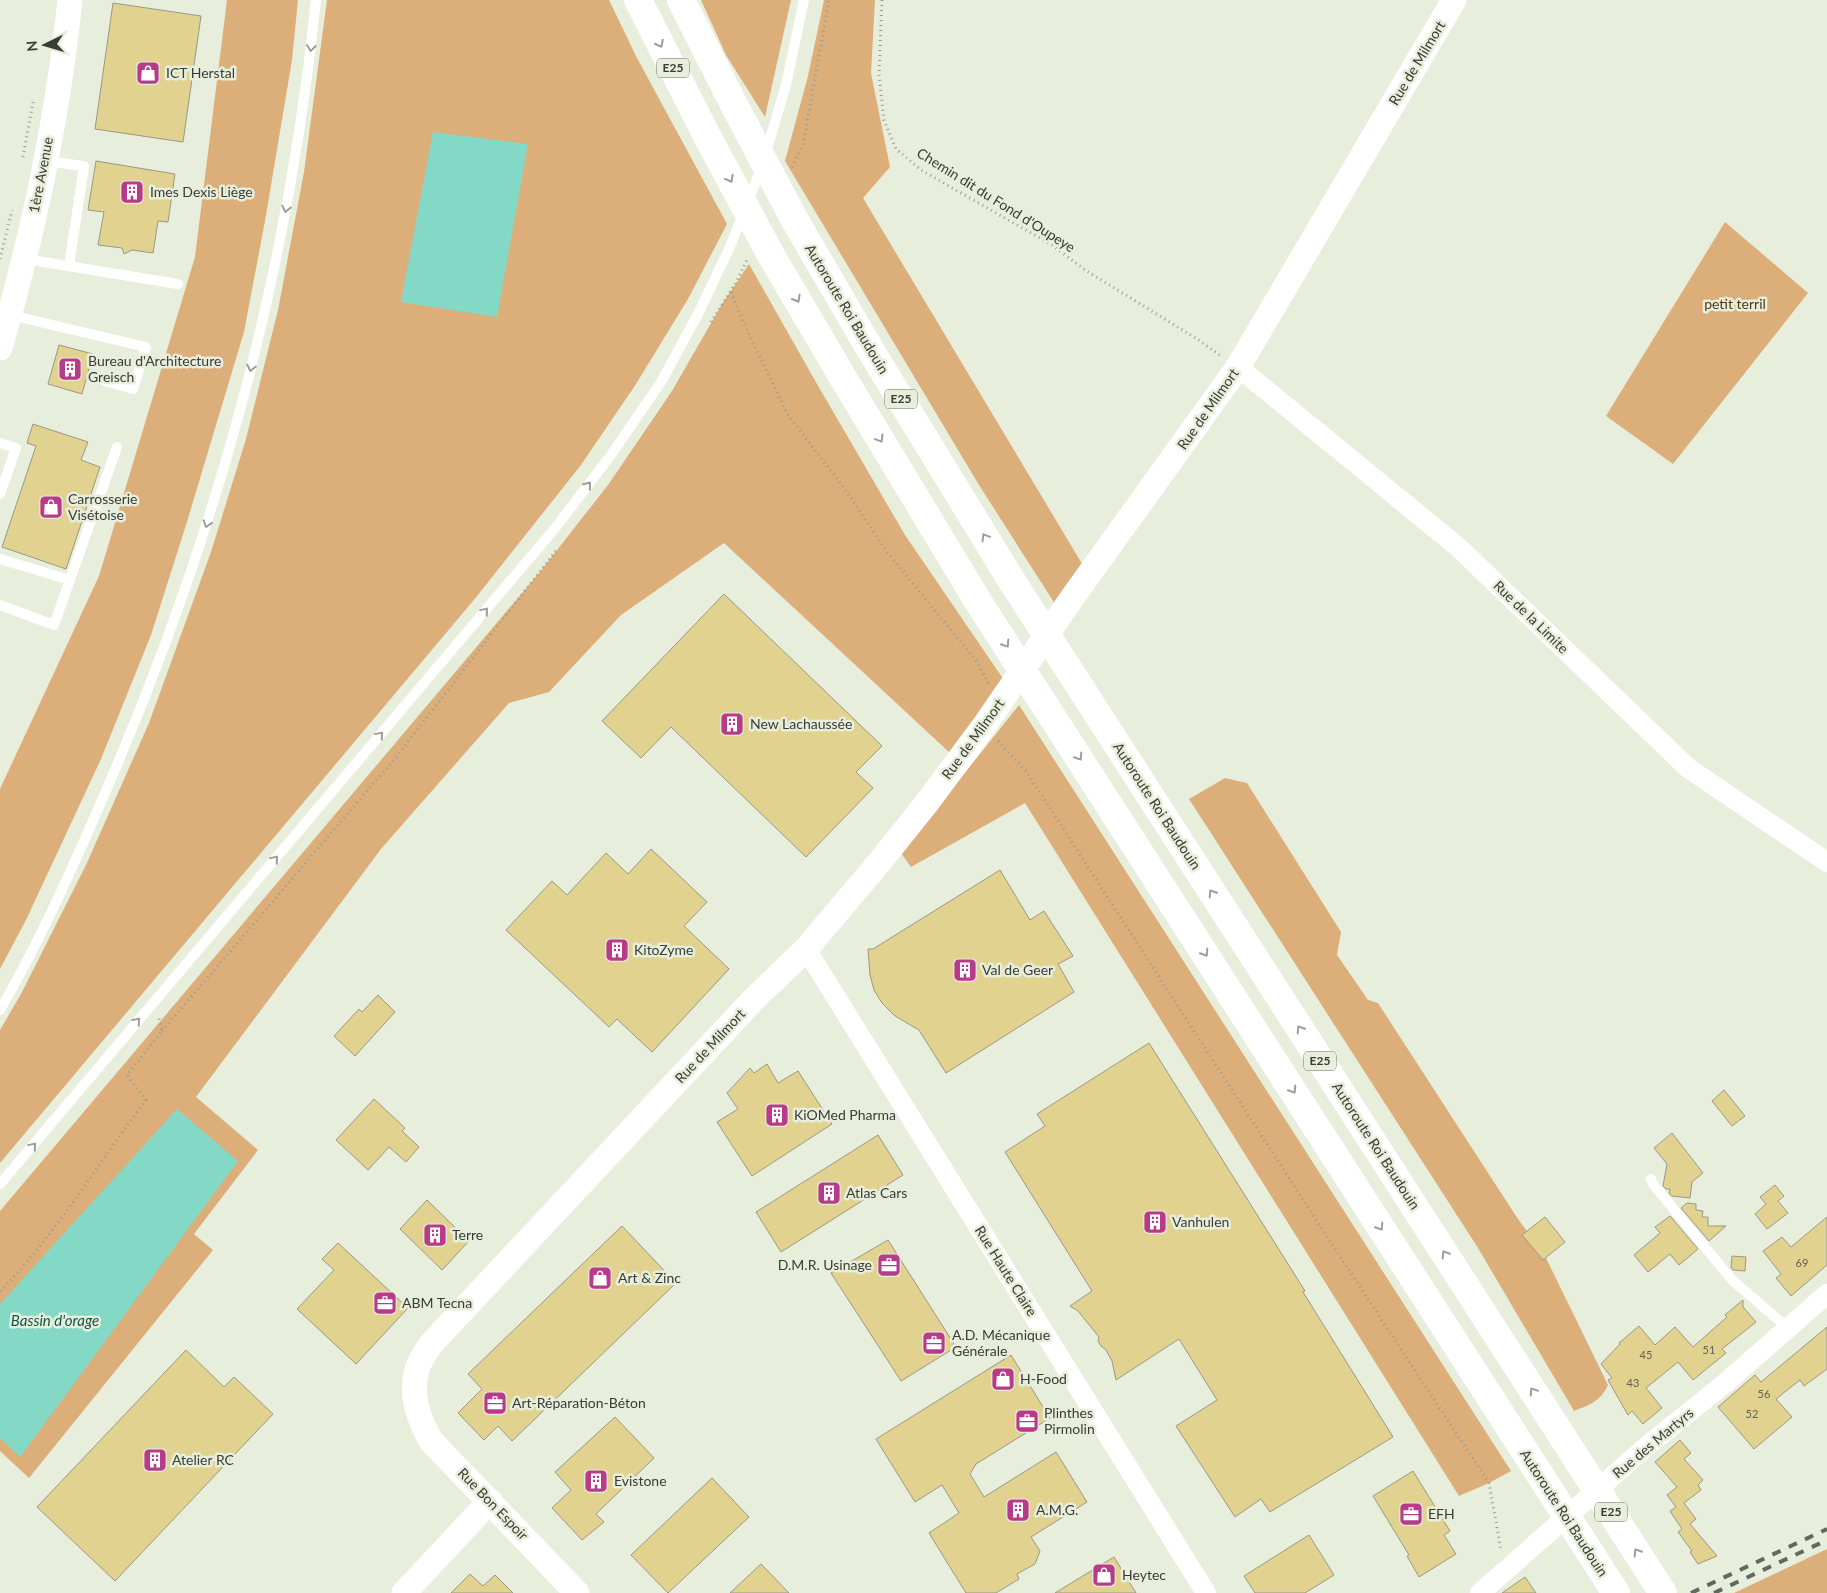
<svg xmlns="http://www.w3.org/2000/svg" width="1827" height="1593" font-family="Lato,sans-serif">
<style>
.forest{fill:#dcae7a}
.water{fill:#84d9c6}
.building{fill:#e2d290;stroke:#9b9786}
.lines{fill:none;stroke-linecap:round;stroke-linejoin:round}
.path{stroke:#989c8f;stroke-width:3;stroke-dasharray:1 4;stroke-linecap:butt}
.service{stroke:#fff;stroke-width:10}
.minor{stroke:#fff;stroke-width:20}
.tertiary{stroke:#fff;stroke-width:25}
.motorway{stroke:#fff;stroke-width:28}
.rail{stroke:#64685e;stroke-width:4;stroke-dasharray:9 9;stroke-linecap:butt}
.oneway{stroke:#9c9e9a}
.labels{text-anchor:middle;stroke-width:5;stroke-linejoin:round;paint-order:stroke}
.number-label{font-size:11px;fill:#63624c}
.shield{fill:#e8eedc;stroke:#6e7167;stroke-width:1}
.shield-label{font-size:12px;font-weight:bold;fill:#393c35}
.street-label{font-size:14px;fill:#393c35;stroke:#e8eedc}
.poi-label{font-size:14px;fill:#393c35;stroke:#e8eedc;text-anchor:start}
.park-label{font-size:14px;fill:#54350c;stroke:#e8eedc}
.water-label{font-size:15px;font-style:italic;fill:#0c564a;stroke:#e8eedc}
</style>
<rect width="100%" height="100%" fill="#e8eedc"/>
<g class="forest">
<polygon points="227,0 298,0 292,60 265,221 244,332 186,525 151,635 101,759 26,920 0,969 0,789 99,576 195,257"/>
<polygon points="327,0 609,0 637,58 727,224 688,299 636,384 581,465 473,601 0,1163 0,1030 21,994 86,865 149,723 211,552 246,439 278,310 304,172"/>
<polygon points="701,0 791,0 765,117 726,55"/>
<polygon points="824,0 875,0 871,73 890,167 863,198 1084,567 1055,604 979,485 785,161 808,76"/>
<polygon points="1725,222 1808,293 1673,464 1606,416"/>
<polygon points="749,264 817,384 905,535 1006,683 950,753 724,543 621,615 549,692 509,703 381,849 196,1097 258,1150 194,1234 213,1250 29,1478 0,1451 0,1211 539,573 608,485 672,391 722,304"/>
<polygon points="1019,705 1511,1471 1489,1483 1459,1496 1025,803 911,867 901,853"/>
<path d="M1225 778 1247 783 1341 932 1337 955 1368 1000 1378 1003 1516 1216 1546 1258 1608 1385C1600 1402 1591 1404 1574 1411L1478 1248 1189 799Z"/>
<polygon points="1827,1549 1827,1593 1734,1593"/>
</g>
<g class="water">
<polygon points="433,132 528,144 497,317 401,302"/>
<polygon points="177,1109 238,1161 20,1457 0,1438 0,1304"/>
</g>
<g class="building">
<polygon points="113,3 201,16 183,142 95,129"/>
<polygon points="96,161 175,174 168,222 158,221 153,253 132,250 124,254 122,248 98,245 104,212 88,210"/>
<polygon points="59,345 93,354 82,394 48,384"/>
<polygon points="33,424 88,442 81,460 100,467 66,569 2,547 36,446 27,443"/>
<polygon points="724,594 882,746 856,772 873,788 806,857 671,727 641,758 602,721"/>
<polygon points="651,849 707,902 684,926 729,969 652,1052 617,1019 609,1027 506,930 552,881 567,895 606,853 628,874"/>
<polygon points="1000,870 1030,920 1044,911 1073,956 1058,964 1074,992 946,1073 919,1030 895,1016 882,1003 874,990 870,975 868,949 873,949"/>
<polygon points="378,995 395,1012 355,1056 334,1036 359,1009 362,1012"/>
<polygon points="1149,1043 1305,1291 1303,1292 1393,1437 1270,1512 1261,1499 1235,1517 1176,1426 1217,1400 1179,1339 1116,1380 1112,1361 1106,1350 1101,1346 1098,1341 1099,1337 1078,1311 1070,1306 1092,1291 1005,1152 1045,1126 1037,1114"/>
<polygon points="767,1064 778,1083 798,1071 832,1124 752,1176 717,1122 738,1109 727,1093 750,1068 754,1073"/>
<polygon points="1724,1090 1745,1116 1732,1126 1712,1101"/>
<polygon points="374,1099 405,1128 402,1131 419,1147 406,1162 389,1147 368,1170 336,1140"/>
<polygon points="1672,1133 1703,1173 1692,1182 1690,1198 1672,1196 1669,1193 1670,1189 1666,1189 1663,1186 1667,1164 1654,1148"/>
<polygon points="878,1135 903,1175 781,1252 756,1212"/>
<polygon points="1775,1185 1784,1196 1778,1201 1788,1213 1767,1229 1755,1214 1766,1204 1760,1197"/>
<polygon points="427,1200 469,1241 442,1270 400,1229"/>
<polygon points="1687,1203 1696,1204 1696,1210 1703,1211 1702,1217 1708,1217 1708,1226 1726,1226 1709,1241 1681,1208"/>
<polygon points="1670,1216 1698,1249 1679,1265 1670,1254 1648,1272 1634,1255 1660,1233 1655,1227"/>
<polygon points="1545,1217 1565,1242 1543,1260 1522,1235"/>
<polygon points="1827,1217 1827,1265 1791,1296 1776,1278 1781,1274 1763,1251 1782,1237 1791,1247"/>
<polygon points="622,1226 676,1283 512,1441 498,1426 484,1440 458,1413 482,1389 468,1374"/>
<polygon points="888,1240 956,1347 901,1381 831,1273"/>
<polygon points="338,1243 408,1308 356,1364 297,1309 334,1270 322,1259"/>
<polygon points="1732,1256 1746,1257 1745,1271 1733,1270 1731,1268"/>
<polygon points="1743,1300 1743,1307 1756,1322 1722,1349 1726,1353 1693,1380 1678,1362 1646,1388 1662,1408 1643,1424 1632,1411 1628,1415 1608,1380 1612,1378 1601,1364 1620,1344 1619,1343 1639,1326 1655,1345 1675,1327 1693,1347 1727,1317 1725,1315"/>
<polygon points="1827,1327 1827,1369 1804,1386 1800,1380 1776,1399 1792,1417 1754,1449 1718,1407 1755,1375 1761,1382"/>
<polygon points="186,1350 224,1387 234,1377 273,1414 115,1581 37,1507"/>
<polygon points="1011,1355 1050,1418 976,1464 970,1474 984,1497 1056,1452 1087,1502 1031,1537 1040,1551 1035,1564 1017,1574 1019,1579 996,1593 966,1593 929,1533 959,1513 942,1485 915,1502 876,1439"/>
<polygon points="615,1417 654,1458 596,1514 604,1522 582,1540 552,1508 571,1490 555,1472"/>
<polygon points="1680,1440 1691,1453 1684,1459 1703,1480 1698,1485 1701,1490 1684,1503 1696,1519 1690,1524 1717,1556 1698,1564 1690,1552 1692,1551 1678,1532 1682,1529 1670,1511 1676,1507 1667,1495 1677,1487 1655,1462"/>
<polygon points="1413,1471 1450,1531 1444,1535 1456,1554 1419,1577 1407,1556 1409,1555 1373,1496"/>
<polygon points="712,1478 749,1517 668,1593 631,1555"/>
<polygon points="1309,1535 1334,1575 1305,1593 1255,1593 1244,1576"/>
<polygon points="1114,1557 1136,1593 1055,1593"/>
<polygon points="761,1564 789,1593 730,1593"/>
<polygon points="470,1574 483,1586 495,1575 513,1593 451,1593"/>
<polygon points="1525,1577 1536,1593 1502,1593"/>
</g>
<g class="lines">
<g class="path">
<polyline points="882,0 879,75 884,120 896,149 921,170 1052,245 1085,270 1194,337 1221,356"/>
<polyline points="23,157 33,102"/>
<polyline points="792,167 803,145 829,0"/>
<polyline points="0,259 12,210"/>
<polyline points="731,292 740,315 788,415 845,489 887,552 977,662 989,684"/>
<polyline points="711,322 735,284 748,258"/>
<polyline points="998,741 1026,771 1318,1223 1489,1483 1501,1550"/>
<polyline points="162,1031 397,756 558,548"/>
<path d="M0 1291C57 1234 97 1164 146 1100L127 1075 162 1031 159 1018"/>
</g>
<g class="service">
<polyline points="46,161 84,166 69,266"/>
<polyline points="25,259 178,284"/>
<polyline points="10,315 146,347 133,389 105,381"/>
<polyline points="0,443 16,448 0,494"/>
<polyline points="0,559 70,580"/>
<polyline points="0,605 54,625 117,447"/>
<path d="M0 1010C40 941 73 867 105 793 215 541 288 274 316 0"/>
<polyline points="1651,1179 1653,1184 1732,1280 1788,1328"/>
<polyline points="0,1184 556,527 611,455 661,382 697,316 729,249 761,169 786,85 804,0"/>
</g>
<g class="minor">
<polyline points="1238,367 1458,547 1688,768 1827,862"/>
<polyline points="806,949 1206,1593"/>
<polyline points="1480,1593 1648,1445 1723,1385 1827,1294"/>
</g>
<g class="tertiary">
<path d="M0 348C33 235 58 117 70 0"/>
<polyline points="404,1593 490,1501"/>
<path d="M577 1593 431 1441C418 1418 410 1395 417 1369 420 1360 426 1352 431 1344L754 999 806 949 882 859 926 804 984 726 1072 598 1238 367 1454 0"/>
</g>
<g class="motorway">
<polyline points="638,0 707,136 772,257 842,376 979,603 1616,1593"/>
<polyline points="681,0 731,99 793,217 871,351 1010,578 1663,1593"/>
</g>
<g class="rail">
<polyline points="1691,1593 1827,1529"/>
<polyline points="1714,1593 1827,1540"/>
</g>
</g>
<defs><path id="oneway-chevron" d="M-2-3.5L2.5 0L-2 3.5" fill="none" stroke-width="1.6" stroke-linecap="round" stroke-linejoin="round" transform="scale(1.25)"/></defs>
<g class="oneway">
<use href="#oneway-chevron" transform="translate(660 44) rotate(63)"/>
<use href="#oneway-chevron" transform="translate(311 48) rotate(97)"/>
<use href="#oneway-chevron" transform="translate(730 179) rotate(61)"/>
<use href="#oneway-chevron" transform="translate(286 209) rotate(102)"/>
<use href="#oneway-chevron" transform="translate(797 299) rotate(60)"/>
<use href="#oneway-chevron" transform="translate(251 368) rotate(103)"/>
<use href="#oneway-chevron" transform="translate(880 439) rotate(59)"/>
<use href="#oneway-chevron" transform="translate(588 485) rotate(-52)"/>
<use href="#oneway-chevron" transform="translate(207 524) rotate(107)"/>
<use href="#oneway-chevron" transform="translate(985 537) rotate(-121)"/>
<use href="#oneway-chevron" transform="translate(485 611) rotate(-50)"/>
<use href="#oneway-chevron" transform="translate(1006 644) rotate(57)"/>
<use href="#oneway-chevron" transform="translate(380 735) rotate(-50)"/>
<use href="#oneway-chevron" transform="translate(1079 757) rotate(57)"/>
<use href="#oneway-chevron" transform="translate(275 859) rotate(-50)"/>
<use href="#oneway-chevron" transform="translate(1212 893) rotate(-123)"/>
<use href="#oneway-chevron" transform="translate(1205 953) rotate(57)"/>
<use href="#oneway-chevron" transform="translate(137 1021) rotate(-50)"/>
<use href="#oneway-chevron" transform="translate(1300 1029) rotate(-123)"/>
<use href="#oneway-chevron" transform="translate(1293 1090) rotate(57)"/>
<use href="#oneway-chevron" transform="translate(33 1146) rotate(-50)"/>
<use href="#oneway-chevron" transform="translate(1380 1227) rotate(57)"/>
<use href="#oneway-chevron" transform="translate(1445 1254) rotate(-123)"/>
<use href="#oneway-chevron" transform="translate(1533 1391) rotate(-123)"/>
<use href="#oneway-chevron" transform="translate(1637 1552) rotate(-123)"/>
</g>
<defs>
<g id="shop-square" transform="scale(1.25)"><rect x="-9" y="-9" width="18" height="18" rx="4" fill="#b83b89" stroke="#e8eedc"/><path d="M-5-2.5h2.3a2.7 3.5 0 0 1 5.4 0H5L5.5 6h-11ZM-1.5-2.5h3a1.5 2.3 0 0 0-3 0Z" fill="#fff"/></g>
<g id="building-square" transform="scale(1.25)"><rect x="-9" y="-9" width="18" height="18" rx="4" fill="#b83b89" stroke="#e8eedc"/><path d="M-4-6H4V6H1V3H-1V6H-4ZM-2.5-4.3h1.7v1.8h-1.7ZM.8-4.3h1.7v1.8H.8ZM-2.5-1h1.7V.8h-1.7ZM.8-1h1.7V.8H.8Z" fill="#fff"/></g>
<g id="office-square" transform="scale(1.25)"><rect x="-9" y="-9" width="18" height="18" rx="4" fill="#b83b89" stroke="#e8eedc"/><path d="M-6-3h4V-5.5h4V-3h4V5H-6ZM-1-4.5V-3h2v-1.5ZM-6 0V1H6V0Z" fill="#fff"/></g>
</defs>
<g fill-rule="evenodd">
<use href="#shop-square" x="148" y="73"/>
<use href="#building-square" x="132" y="192"/>
<use href="#building-square" x="70" y="369"/>
<use href="#shop-square" x="51" y="507"/>
<use href="#building-square" x="732" y="724"/>
<use href="#building-square" x="617" y="950"/>
<use href="#building-square" x="965" y="970"/>
<use href="#building-square" x="777" y="1115"/>
<use href="#building-square" x="829" y="1193"/>
<use href="#building-square" x="1155" y="1222"/>
<use href="#building-square" x="435" y="1235"/>
<use href="#office-square" x="889" y="1265"/>
<use href="#shop-square" x="600" y="1278"/>
<use href="#office-square" x="385" y="1303"/>
<use href="#office-square" x="934" y="1343"/>
<use href="#shop-square" x="1003" y="1379"/>
<use href="#office-square" x="495" y="1403"/>
<use href="#office-square" x="1027" y="1421"/>
<use href="#building-square" x="155" y="1460"/>
<use href="#building-square" x="596" y="1481"/>
<use href="#building-square" x="1018" y="1510"/>
<use href="#office-square" x="1411" y="1514"/>
<use href="#shop-square" x="1104" y="1575"/>
</g>
<g class="labels">
<g class="number-label">
<text x="1802" y="1267">69</text>
<text x="1709" y="1354">51</text>
<text x="1646" y="1359">45</text>
<text x="1633" y="1387">43</text>
<text x="1764" y="1398">56</text>
<text x="1752" y="1418">52</text>
</g>
<g class="shield">
<rect x="657" y="58.5" width="32" height="19" rx="4"/>
<rect x="885" y="389.5" width="32" height="19" rx="4"/>
<rect x="1304" y="1051.5" width="32" height="19" rx="4"/>
<rect x="1595" y="1502.5" width="32" height="19" rx="4"/>
</g>
<g class="shield-label">
<text x="673" y="72">E25</text>
<text x="901" y="403">E25</text>
<text x="1320" y="1065">E25</text>
<text x="1611" y="1516">E25</text>
</g>
<g class="street-label">
<text transform="translate(1417 63) rotate(-59)" y="5">Rue de Milmort</text>
<text transform="translate(41 175) rotate(-79)" y="5">1ère Avenue</text>
<text transform="translate(996 200) rotate(32)" y="5">Chemin dit du Fond d'Oupeye</text>
<text transform="translate(847 309) rotate(59)" y="5">Autoroute Roi Baudouin</text>
<text transform="translate(1208 409) rotate(-55)" y="5">Rue de Milmort</text>
<text transform="translate(1531 617) rotate(44)" y="5">Rue de la Limite</text>
<text transform="translate(973 739) rotate(-54)" y="5">Rue de Milmort</text>
<text transform="translate(1157 806) rotate(57)" y="5">Autoroute Roi Baudouin</text>
<text transform="translate(710 1046) rotate(-47)" y="5">Rue de Milmort</text>
<text transform="translate(1376 1146) rotate(57)" y="5">Autoroute Roi Baudouin</text>
<text transform="translate(1006 1271) rotate(58)" y="5">Rue Haute Claire</text>
<text transform="translate(1653 1443) rotate(-40)" y="5">Rue des Martyrs</text>
<text transform="translate(493 1504) rotate(46)" y="5">Rue Bon Espoir</text>
<text transform="translate(1564 1513) rotate(57)" y="5">Autoroute Roi Baudouin</text>
</g>
<g class="poi-label">
<text x="166" y="78">ICT Herstal</text>
<text x="150" y="197">Imes Dexis Liège</text>
<text x="88" y="366">Bureau d'Architecture<tspan x="88" dy="16">Greisch</tspan></text>
<text x="68" y="504">Carrosserie<tspan x="68" dy="16">Visétoise</tspan></text>
<text x="750" y="729">New Lachaussée</text>
<text x="634" y="955">KitoZyme</text>
<text x="982" y="975">Val de Geer</text>
<text x="794" y="1120">KiOMed Pharma</text>
<text x="846" y="1198">Atlas Cars</text>
<text x="1172" y="1227">Vanhulen</text>
<text x="452" y="1240">Terre</text>
<text x="872" y="1270" text-anchor="end">D.M.R. Usinage</text>
<text x="618" y="1283">Art &amp; Zinc</text>
<text x="402" y="1308">ABM Tecna</text>
<text x="952" y="1340">A.D. Mécanique<tspan x="952" dy="16">Générale</tspan></text>
<text x="1020" y="1384">H-Food</text>
<text x="512" y="1408">Art-Réparation-Béton</text>
<text x="1044" y="1418">Plinthes<tspan x="1044" dy="16">Pirmolin</tspan></text>
<text x="172" y="1465">Atelier RC</text>
<text x="614" y="1486">Evistone</text>
<text x="1036" y="1515">A.M.G.</text>
<text x="1428" y="1519">EFH</text>
<text x="1122" y="1580">Heytec</text>
</g>
<g class="park-label">
<text x="1735" y="309">petit terril</text>
</g>
<g class="water-label">
<text x="55" y="1326">Bassin d'orage</text>
</g>
</g>
<g transform="translate(45 45) rotate(265)" stroke="#e8eedc" stroke-width="4" paint-order="stroke">
<path d="M0-4L9 19L0 12L-9 19Z" fill="#393c35"/>
<text y="-8" font-size="14" font-weight="bold" text-anchor="middle" fill="#393c35">N</text>
</g>
</svg>
